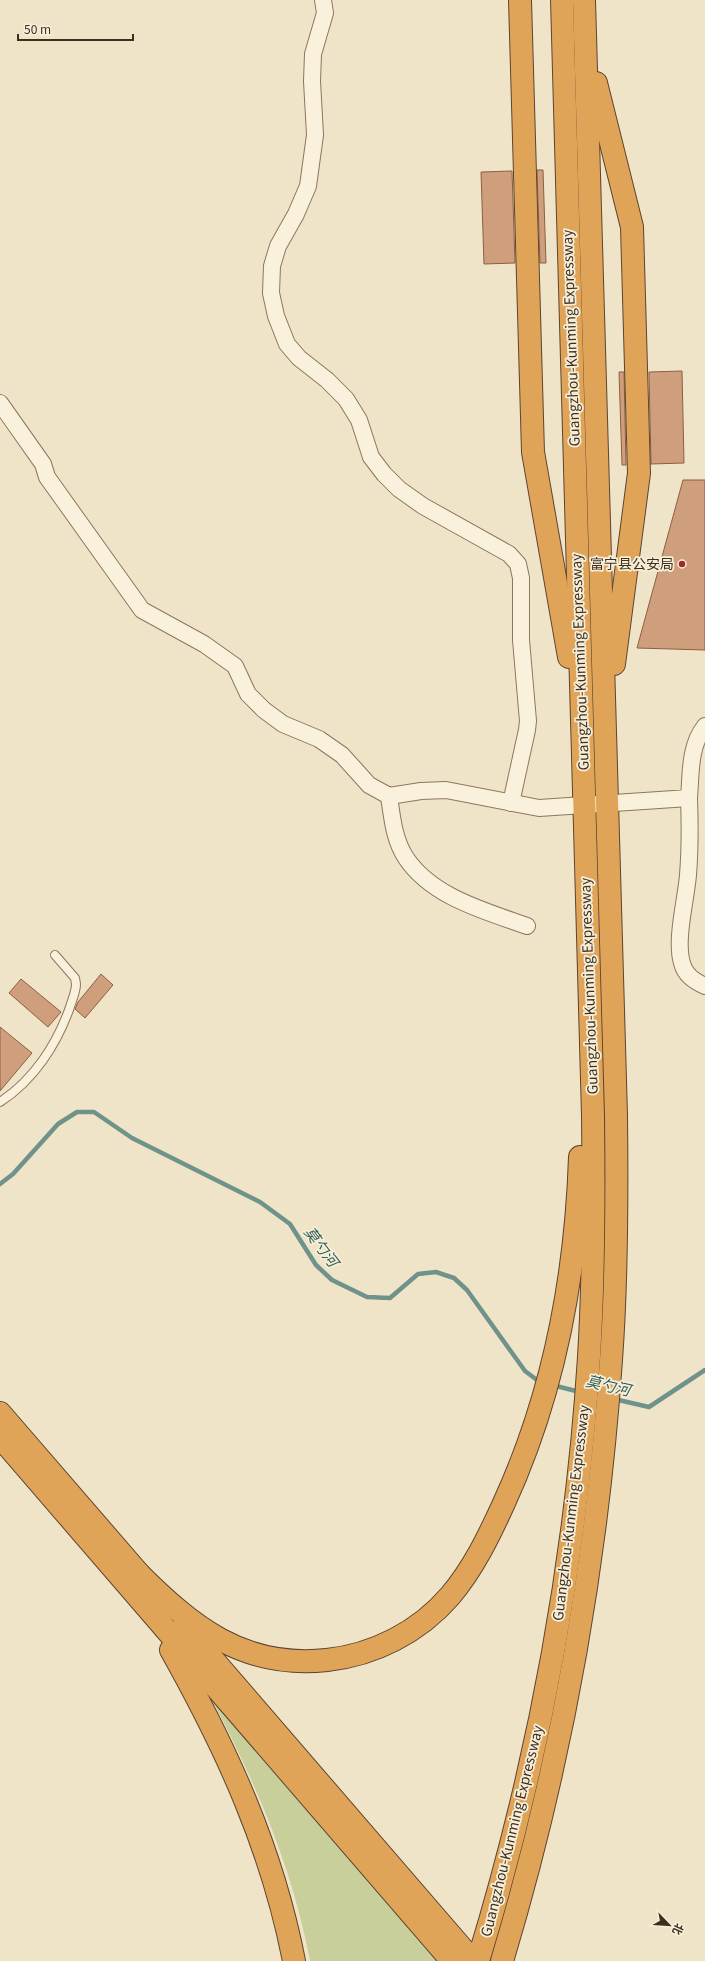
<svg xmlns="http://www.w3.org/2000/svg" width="705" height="1961" font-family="Georgia,'Noto Sans SC',serif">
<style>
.green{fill:#c9cf9b}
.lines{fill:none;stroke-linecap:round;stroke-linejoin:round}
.stream{stroke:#6f938a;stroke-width:4.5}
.building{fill:#cf9f7d;stroke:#8d5f41}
.service-casing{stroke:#8d765c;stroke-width:10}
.minor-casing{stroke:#8d765c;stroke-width:18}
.motorway-casing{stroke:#5b4430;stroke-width:24}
.service{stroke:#faf1dc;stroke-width:8}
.minor{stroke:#faf1dc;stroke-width:16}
.motorway{stroke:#e0a458;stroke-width:22}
.poi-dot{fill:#9e2a2b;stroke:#f7eed8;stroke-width:1.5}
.labels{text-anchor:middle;stroke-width:3.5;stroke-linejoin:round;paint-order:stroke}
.street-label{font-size:14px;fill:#3d2e20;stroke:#f7eed8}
.poi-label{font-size:14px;fill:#3d2e20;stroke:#f7eed8;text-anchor:end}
.water-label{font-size:15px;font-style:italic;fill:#2f5d5a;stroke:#f7eed8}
</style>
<rect width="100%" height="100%" fill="#f0e4c8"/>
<path class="green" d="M210 1696 445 1961H310C292 1866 255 1781 210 1696Z"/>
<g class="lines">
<g class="stream">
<polyline points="0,1184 13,1174 58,1124 77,1112 94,1112 132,1138 260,1202 290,1224 316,1265 332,1280 367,1297 390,1298 418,1274 436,1272 454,1278 467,1290 525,1371 541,1383"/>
<polyline points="552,1385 580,1392"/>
<polyline points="614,1399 649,1407 705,1370"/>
</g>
</g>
<g class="building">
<polygon points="537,170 543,170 546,263 540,263"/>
<polygon points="512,171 515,263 484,264 481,172"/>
<polygon points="682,371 684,463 651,464 649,372"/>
<polygon points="619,372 624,372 626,465 622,465"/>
<polygon points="683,480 705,480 705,650 637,648"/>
<polygon points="101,974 113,985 85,1018 75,1009 78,1002"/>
<polygon points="21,979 61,1012 48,1027 9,993"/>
<polygon points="0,1027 32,1053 0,1091"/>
</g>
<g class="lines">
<g class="service-casing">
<path id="service" d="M0 1102C34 1080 57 1044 70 1007 72 1000 76 992 76 984L75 978 55 955"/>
</g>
<g class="minor-casing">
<g id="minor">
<polyline points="323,0 325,13 313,54 312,81 315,135 308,186 296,214 278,246 272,266 271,293 276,316 287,344 299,358 327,380 346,399 359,420 371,457 384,474 399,489 423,506 509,554 518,564 521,578 521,640 528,721 527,730 511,803"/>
<path d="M0 403 43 464 47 477 142 610 204 644 235 666 248 694 264 710 283 724 319 739 342 755 369 785 389 796 421 791 446 790 539 808 689 798C691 775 689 746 705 726"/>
<path d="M389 796C392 817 394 840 406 858 432 897 485 911 527 926"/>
<path d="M689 798C690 824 690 849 688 875 686 900 675 940 682 963 685 975 694 981 705 986"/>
</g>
</g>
<g class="motorway-casing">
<g id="motorway">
<polyline points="520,0 533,452 569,657"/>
<polyline points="596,83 632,227 639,473 614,664"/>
<polyline points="0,1413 146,1582"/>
<polyline points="0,1437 452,1961"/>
<path d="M136 1571C192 1627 243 1669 327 1660 374 1655 419 1632 450 1596 473 1569 489 1536 504 1503 554 1394 576 1277 580 1157"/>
<polyline points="184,1626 473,1961"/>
<path d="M171 1650C227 1750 272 1848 294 1961"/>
<path d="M478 1961C538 1765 576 1562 589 1357 594 1276 594 1196 593 1116L562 0"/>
<path d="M502 1961C561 1765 597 1564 611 1360 617 1279 617 1197 616 1115L584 0"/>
</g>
</g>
<use href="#service" class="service"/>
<use href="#minor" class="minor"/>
<use href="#motorway" class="motorway"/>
</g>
<circle class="poi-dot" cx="682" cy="564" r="4"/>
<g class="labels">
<g class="street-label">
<text transform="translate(571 338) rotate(-92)" y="5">Guangzhou-Kunming Expressway</text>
<text transform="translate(580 662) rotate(-92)" y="5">Guangzhou-Kunming Expressway</text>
<text transform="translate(589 986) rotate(-92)" y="5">Guangzhou-Kunming Expressway</text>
<text transform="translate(571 1513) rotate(-83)" y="5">Guangzhou-Kunming Expressway</text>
<text transform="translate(512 1831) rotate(-76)" y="5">Guangzhou-Kunming Expressway</text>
</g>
<g class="poi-label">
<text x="674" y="569">富宁县公安局</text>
</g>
<g class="water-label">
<text transform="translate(321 1247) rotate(53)" y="5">莫勺河</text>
<text transform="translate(608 1386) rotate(13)" y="5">莫勺河</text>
</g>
</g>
<g transform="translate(669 1925) rotate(115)" stroke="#f7eed8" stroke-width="3" paint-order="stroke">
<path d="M0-3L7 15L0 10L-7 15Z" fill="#3d2e20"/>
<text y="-6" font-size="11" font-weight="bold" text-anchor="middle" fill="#3d2e20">北</text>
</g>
<path d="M18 34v6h115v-6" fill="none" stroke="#3d2e20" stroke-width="2"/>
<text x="24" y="34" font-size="12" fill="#3d2e20" stroke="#f7eed8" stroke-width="3" paint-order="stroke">50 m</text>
</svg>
